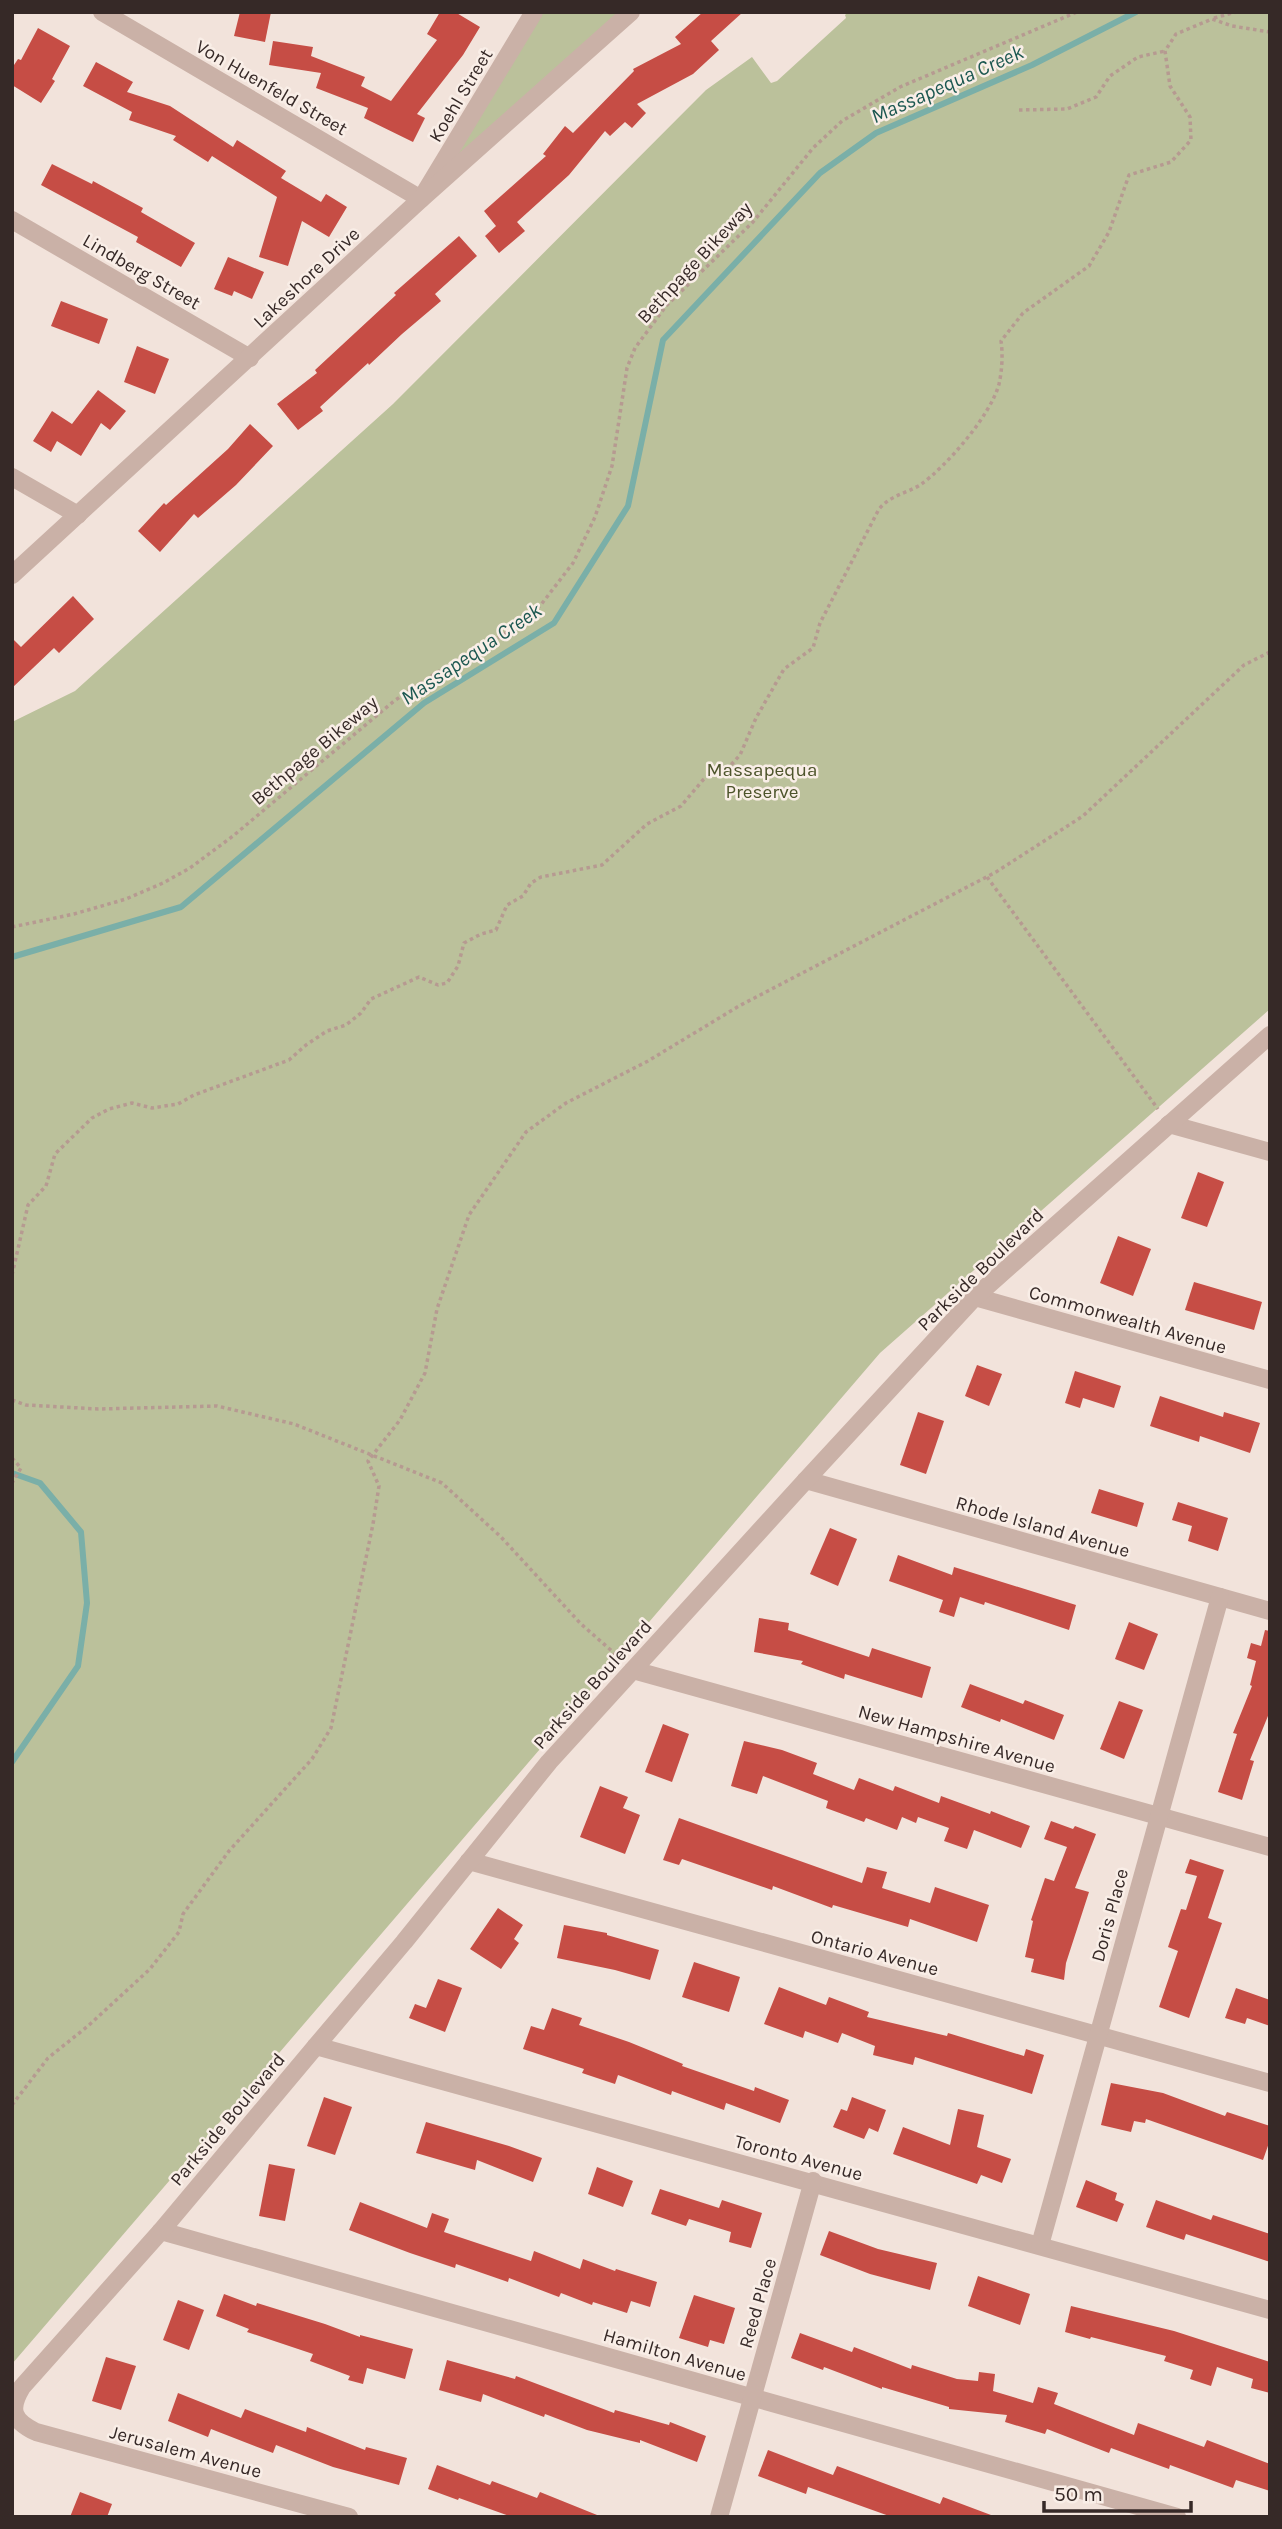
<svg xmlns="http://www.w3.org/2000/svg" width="1282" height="2529" font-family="Karla,sans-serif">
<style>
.green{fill:#bbc19b}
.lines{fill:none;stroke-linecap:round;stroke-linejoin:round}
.stream{stroke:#7aafa8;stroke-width:6}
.building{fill:#c64d45}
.path{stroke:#b69a91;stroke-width:3.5;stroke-dasharray:3.5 3.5;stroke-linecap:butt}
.street{stroke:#cab1a7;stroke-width:18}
.labels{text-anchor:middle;stroke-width:5;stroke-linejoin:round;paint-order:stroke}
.street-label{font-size:19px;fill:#362927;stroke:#f9eee7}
.park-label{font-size:19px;fill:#4d542b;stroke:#f9eee7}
.water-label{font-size:21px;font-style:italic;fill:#1d5851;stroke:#f9eee7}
</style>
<rect width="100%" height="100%" fill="#f2e3db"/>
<g class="green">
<polygon points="532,12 631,12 421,199"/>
<polygon points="848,12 1270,12 1270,1009 880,1353 12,2364 12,722 75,691 393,404 706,90 752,57 771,83 777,81 846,18 845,15"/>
</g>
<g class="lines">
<g class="stream">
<polyline points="12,957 181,907 424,703 554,623 628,506 663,340 820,173 876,133 1032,65 1136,12"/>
<polyline points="12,1473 40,1483 81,1532 87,1603 78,1666 12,1762"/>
</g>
</g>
<g class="building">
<polygon points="240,12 271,12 265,42 234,36"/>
<polygon points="440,12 455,12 480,27 463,55 417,114 425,118 413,142 364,118 368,108 316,88 321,73 269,65 273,41 313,47 311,56 365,77 361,86 391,101 437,40 427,34"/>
<polygon points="703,12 743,12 711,41 719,50 693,74 637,104 646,113 632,128 625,122 610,136 605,131 569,175 517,222 525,231 499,253 485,236 496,226 484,211 546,156 543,154 565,126 573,133 634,71 633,69 681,44 675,37"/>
<polygon points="38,28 70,46 52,79 55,81 41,103 12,85 12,68 18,59 21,60"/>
<polygon points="96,62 133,82 127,92 170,106 233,147 237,140 286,171 281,178 321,202 326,194 347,207 329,237 302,221 288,266 259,257 277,197 212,156 208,162 173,140 176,136 129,120 132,112 83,86"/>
<polygon points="52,164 92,184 93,181 143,208 141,212 195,243 181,267 136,242 138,237 41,185"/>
<polygon points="459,236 477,256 435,294 441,301 402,334 369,365 368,363 320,407 323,411 298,430 277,404 317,373 315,370 396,295 394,293"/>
<polygon points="228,257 264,272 252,299 234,291 232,296 214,289"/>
<polygon points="61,301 108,319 99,344 51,326"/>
<polygon points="137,346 169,359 155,394 124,382"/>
<polygon points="98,390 126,411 110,430 101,423 81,456 57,441 51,452 33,441 52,411 72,424"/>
<polygon points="250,424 273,446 236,485 198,518 194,514 160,552 138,531 164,503 166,505 228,449"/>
<polygon points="73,596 94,619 59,653 54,648 12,688 12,638 21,647"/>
<polygon points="1198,1172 1224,1182 1207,1227 1181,1218"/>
<polygon points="1118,1236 1151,1249 1133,1296 1100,1283"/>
<polygon points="1194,1282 1262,1302 1254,1330 1185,1310"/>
<polygon points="977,1365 1002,1374 989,1406 965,1396"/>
<polygon points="1075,1371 1121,1386 1114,1408 1083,1398 1080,1408 1065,1403"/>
<polygon points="1160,1396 1223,1417 1224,1412 1260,1423 1250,1453 1200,1436 1199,1442 1150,1426"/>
<polygon points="918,1412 944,1421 926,1474 900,1465"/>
<polygon points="1099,1489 1144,1503 1137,1527 1091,1513"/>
<polygon points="1178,1502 1228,1518 1218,1551 1188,1541 1192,1526 1172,1520"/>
<polygon points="830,1528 857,1539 838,1586 810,1574"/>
<polygon points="898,1555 952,1575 954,1567 1076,1605 1069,1630 985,1602 984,1605 960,1597 954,1617 939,1612 943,1600 889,1581"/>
<polygon points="759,1618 789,1623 788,1630 869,1657 872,1648 931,1667 922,1698 845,1674 844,1679 801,1664 803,1661 754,1652"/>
<polygon points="1129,1622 1158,1634 1144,1670 1115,1659"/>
<polygon points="1265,1630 1270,1631 1270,1711 1250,1760 1254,1761 1242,1800 1218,1792 1237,1734 1233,1733 1252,1686 1250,1685 1256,1661 1247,1658 1251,1643 1261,1646"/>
<polygon points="970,1684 1023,1704 1025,1700 1064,1715 1054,1740 1001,1719 1000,1722 961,1707"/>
<polygon points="1119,1701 1143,1710 1124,1759 1100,1749"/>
<polygon points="663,1724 689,1734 672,1782 645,1772"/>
<polygon points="744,1741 782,1750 817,1763 813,1774 854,1790 859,1778 893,1791 895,1786 939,1803 941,1796 990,1814 991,1811 1030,1826 1021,1848 974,1830 967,1849 944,1841 949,1828 918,1817 916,1823 902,1817 897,1830 866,1818 864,1822 826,1808 828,1801 763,1776 757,1794 731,1786"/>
<polygon points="600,1786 628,1797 623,1808 640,1815 625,1854 580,1837"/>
<polygon points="679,1818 862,1883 867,1867 887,1872 882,1888 930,1903 935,1887 989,1905 977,1942 910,1919 908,1927 833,1905 832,1908 773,1886 772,1890 682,1859 679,1865 663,1860"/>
<polygon points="1051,1821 1073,1829 1075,1826 1096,1834 1075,1888 1089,1892 1066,1963 1064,1980 1031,1972 1034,1959 1025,1957 1033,1921 1031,1920 1045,1878 1054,1881 1067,1847 1044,1839"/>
<polygon points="1190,1859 1224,1870 1208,1918 1222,1923 1189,2018 1159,2007 1178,1951 1168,1947 1181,1909 1186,1910 1197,1876 1185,1873"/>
<polygon points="498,1908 523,1925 514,1939 519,1943 501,1969 470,1949"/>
<polygon points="564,1925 607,1933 607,1935 659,1950 650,1980 615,1970 557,1958"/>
<polygon points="694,1962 740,1977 729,2012 682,1997"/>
<polygon points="438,1979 462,1988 445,2032 409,2018 415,2004 426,2008"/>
<polygon points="779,1987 826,2005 829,1997 869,2012 867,2017 947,2036 948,2033 1024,2056 1026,2049 1044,2055 1032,2094 915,2057 913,2065 873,2055 875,2046 842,2033 838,2043 805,2031 803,2038 764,2024"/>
<polygon points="1236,1988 1270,2000 1270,2026 1247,2018 1245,2024 1225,2018"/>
<polygon points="552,2008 582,2018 579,2025 629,2042 683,2064 682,2066 754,2091 755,2087 789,2100 780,2123 726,2103 724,2110 672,2091 671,2095 618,2075 615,2084 582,2073 584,2069 523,2049 531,2026 544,2030"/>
<polygon points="1111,2083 1163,2093 1225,2116 1227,2112 1270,2126 1270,2140 1263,2160 1146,2119 1145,2123 1134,2121 1131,2132 1101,2125"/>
<polygon points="324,2097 352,2107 335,2155 307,2146"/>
<polygon points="852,2097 886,2110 878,2132 869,2128 864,2139 833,2127 841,2109 847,2111"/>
<polygon points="958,2109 984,2115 977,2147 1011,2159 1002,2183 981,2175 977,2184 893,2154 903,2127 950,2145"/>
<polygon points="426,2122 509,2146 542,2158 533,2182 477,2160 475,2170 416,2153"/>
<polygon points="269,2164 295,2169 285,2221 259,2216"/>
<polygon points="597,2167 633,2181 623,2207 588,2194"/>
<polygon points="1086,2180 1117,2193 1115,2200 1124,2204 1117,2222 1076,2207"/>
<polygon points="660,2189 719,2208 722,2200 762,2213 751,2248 729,2242 731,2232 689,2219 686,2226 651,2214"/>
<polygon points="1156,2200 1211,2220 1213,2215 1270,2234 1270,2262 1186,2234 1184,2240 1146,2227"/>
<polygon points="360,2202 427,2228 432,2213 449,2219 444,2232 531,2261 534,2251 580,2269 583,2259 615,2271 616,2269 657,2282 650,2307 631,2301 627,2313 593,2302 592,2305 561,2293 559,2297 509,2278 508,2282 456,2264 455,2268 410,2253 349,2230"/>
<polygon points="829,2231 878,2249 937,2263 930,2290 870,2274 820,2255"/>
<polygon points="978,2276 1030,2294 1020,2325 968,2306"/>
<polygon points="224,2294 256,2306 257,2303 325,2324 360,2337 360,2335 413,2349 405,2379 367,2368 363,2384 348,2380 350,2376 310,2361 313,2354 247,2332 249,2329 216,2316"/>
<polygon points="694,2295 735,2308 724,2344 710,2340 708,2347 679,2338"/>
<polygon points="178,2300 204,2310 189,2350 163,2340"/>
<polygon points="1071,2306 1174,2331 1270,2362 1270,2393 1251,2388 1253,2379 1217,2367 1211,2386 1190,2379 1193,2370 1164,2361 1166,2356 1091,2337 1090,2339 1065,2332"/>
<polygon points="800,2333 852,2352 854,2347 911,2369 912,2365 957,2379 978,2381 979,2372 995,2374 993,2391 1033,2403 1038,2387 1058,2393 1054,2404 1134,2435 1138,2423 1204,2447 1207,2440 1270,2464 1270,2491 1236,2480 1233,2488 1170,2465 1169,2469 1111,2448 1109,2453 1047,2429 1045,2434 1005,2422 1007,2415 949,2409 949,2407 882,2387 882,2389 824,2367 823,2370 791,2358"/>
<polygon points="106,2357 136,2366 121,2410 92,2401"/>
<polygon points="447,2360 515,2379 516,2376 614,2413 615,2410 669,2425 670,2422 706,2436 697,2462 640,2440 640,2443 587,2430 545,2414 544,2417 483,2394 481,2402 439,2390"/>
<polygon points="178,2393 241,2418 245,2409 306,2432 307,2427 365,2450 366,2447 407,2458 399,2485 333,2467 276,2445 273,2453 211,2429 208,2437 168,2421"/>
<polygon points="768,2450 833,2475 837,2466 940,2504 943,2497 991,2515 990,2517 892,2517 808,2487 806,2494 758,2476"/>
<polygon points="437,2465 490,2485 492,2481 537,2498 540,2492 602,2517 512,2517 459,2498 458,2500 428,2489"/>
<polygon points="80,2492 112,2504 107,2517 70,2517"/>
</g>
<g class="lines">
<g class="path">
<polyline points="1214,18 1236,12"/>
<polyline points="1019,110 1067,109 1096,97 1110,76 1138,57 1165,51"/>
<polyline points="987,877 1158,1109"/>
<polyline points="12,927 74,914 126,899 163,883 190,868 233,836 394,701 436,673 503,635 540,606 573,563 595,517 612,466 627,368 635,348 666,306 753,222 813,148 842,121 900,87 1077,12"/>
<path d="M12 1275 28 1205 46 1186 55 1154 92 1118 109 1109 132 1103 152 1108 178 1104 194 1095 289 1060 306 1045 327 1031 346 1025 361 1013 371 999 419 977 438 985 447 983 458 966 464 943 481 934 496 930 507 905 523 896 531 883 541 877 602 865 647 824 681 806 703 780 710 774 729 767 740 755 756 718 784 669 813 648 820 623 879 509C891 495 905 494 920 485 946 467 991 415 999 384 1002 371 1003 354 1001 341L1023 313 1089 266 1109 232 1129 175 1171 162 1191 140 1190 117 1170 86 1165 51 1176 34 1212 19 1232 26 1270 32"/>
<polyline points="12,1400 26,1405 98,1409 217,1406 294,1424 442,1483 501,1537 581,1624 621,1659"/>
<polyline points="12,1458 21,1468 12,1483"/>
<polyline points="12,2105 48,2058 88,2026 150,1969 179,1932 183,1914 229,1851 312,1759 331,1728 373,1524 379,1486 368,1461 400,1420 425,1373 437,1309 469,1215 526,1132 566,1103 648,1061 739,1006 996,872 1083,816 1244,665 1270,652"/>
</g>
<g class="street">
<polyline points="102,12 421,199 534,12"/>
<polyline points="12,220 250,358"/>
<polyline points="12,477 78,515"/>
<polyline points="12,575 421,199 631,12"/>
<polyline points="1169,1124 1270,1152"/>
<polyline points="975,1297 1270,1380"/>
<polyline points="806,1480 1270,1611"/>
<polyline points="633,1670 1270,1847"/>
<polyline points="469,1861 1270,2083"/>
<polyline points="316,2046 1270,2310"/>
<polyline points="161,2231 1177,2517"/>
<polyline points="1040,2245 1220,1597"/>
<path d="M349 2517 36 2432C13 2421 8 2410 22 2387L161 2231 316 2046 404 1942 549 1762 806 1480 975 1297 1270 1035"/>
<polyline points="719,2517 813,2181"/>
</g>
</g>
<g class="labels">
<g class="street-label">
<text transform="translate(272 87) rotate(30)" y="7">Von Huenfeld Street</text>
<text transform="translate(460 95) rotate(-59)" y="7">Koehl Street</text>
<text transform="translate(694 262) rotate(-47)" y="7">Bethpage Bikeway</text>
<text transform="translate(142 271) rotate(30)" y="7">Lindberg Street</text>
<text transform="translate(306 277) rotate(-43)" y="7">Lakeshore Drive</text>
<text transform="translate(314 750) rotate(-40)" y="7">Bethpage Bikeway</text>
<text transform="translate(980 1269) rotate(-44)" y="7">Parkside Boulevard</text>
<text transform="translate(1128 1319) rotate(16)" y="7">Commonwealth Avenue</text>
<text transform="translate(1043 1526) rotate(16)" y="7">Rhode Island Avenue</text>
<text transform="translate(592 1684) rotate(-48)" y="7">Parkside Boulevard</text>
<text transform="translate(957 1738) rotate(16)" y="7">New Hampshire Avenue</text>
<text transform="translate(1109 1915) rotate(-75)" y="7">Doris Place</text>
<text transform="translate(875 1952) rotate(15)" y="7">Ontario Avenue</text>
<text transform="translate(227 2119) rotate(-50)" y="7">Parkside Boulevard</text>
<text transform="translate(799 2157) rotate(15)" y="7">Toronto Avenue</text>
<text transform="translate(757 2303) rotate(-74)" y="7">Reed Place</text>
<text transform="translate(675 2354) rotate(16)" y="7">Hamilton Avenue</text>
<text transform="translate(186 2451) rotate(15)" y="7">Jerusalem Avenue</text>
</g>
<g class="park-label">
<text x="762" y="776">Massapequa<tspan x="762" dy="22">Preserve</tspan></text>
</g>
<g class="water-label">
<text transform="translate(947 84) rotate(-24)" y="7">Massapequa Creek</text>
<text transform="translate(471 654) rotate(-34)" y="7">Massapequa Creek</text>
</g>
</g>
<rect width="1282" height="2529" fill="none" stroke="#362927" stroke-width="28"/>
<path d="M1044 2501v10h147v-10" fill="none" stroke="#362927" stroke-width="3.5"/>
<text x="1054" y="2501" font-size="21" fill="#362927" stroke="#f9eee7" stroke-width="5" paint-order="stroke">50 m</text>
</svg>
